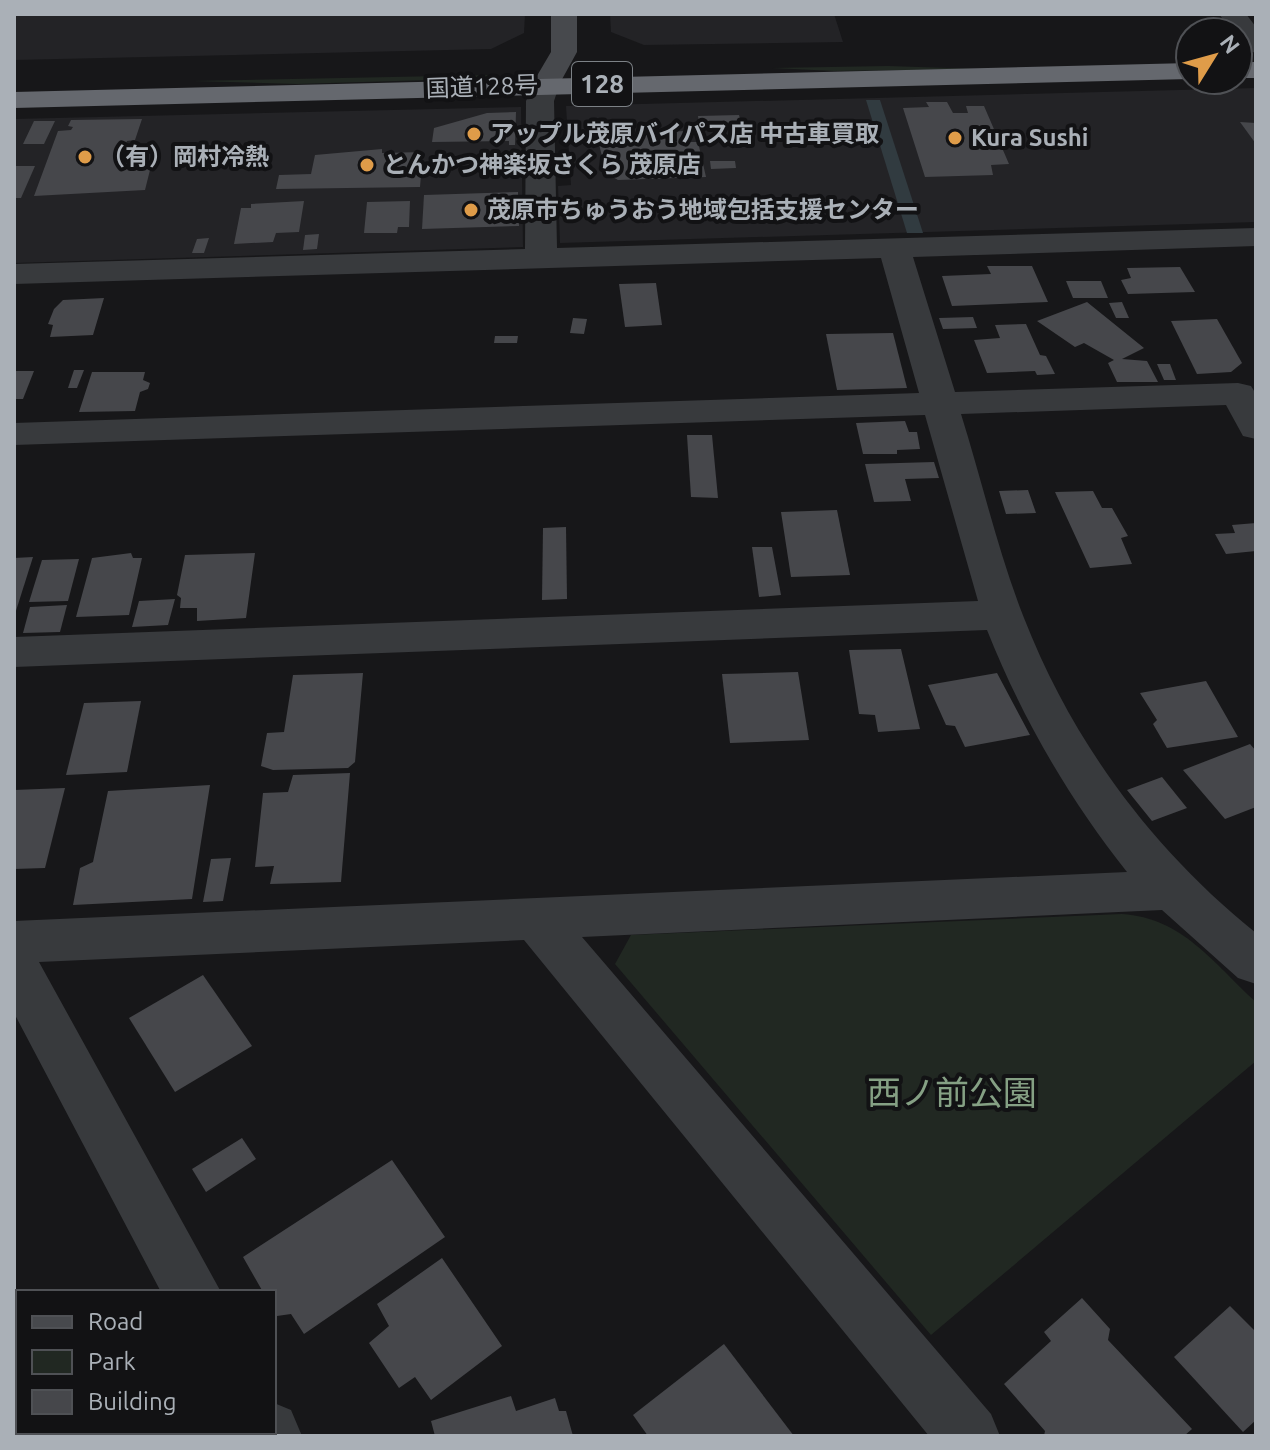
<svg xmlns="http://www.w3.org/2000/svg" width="1270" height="1450" font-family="Ubuntu,'Noto Sans JP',sans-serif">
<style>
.built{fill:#232326}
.green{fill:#212822}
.water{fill:#313b40}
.building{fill:#46474b}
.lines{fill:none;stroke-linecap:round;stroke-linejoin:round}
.street{fill:#383a3d;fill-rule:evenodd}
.secondary{fill:#47494d;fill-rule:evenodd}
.highway{fill:#65686e;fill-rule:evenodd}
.poi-dot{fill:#df9c49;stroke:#121214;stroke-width:3}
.labels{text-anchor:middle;stroke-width:8;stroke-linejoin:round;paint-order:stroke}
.far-street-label{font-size:24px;fill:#aab0b7;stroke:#121214}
.far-poi-label{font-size:24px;font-weight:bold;fill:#aab0b7;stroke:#121214;text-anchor:start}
.shield{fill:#121214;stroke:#7c8186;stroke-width:2}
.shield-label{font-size:26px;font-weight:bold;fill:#aab0b7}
.near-park-label{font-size:34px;fill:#85a084;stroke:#121214}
</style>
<rect width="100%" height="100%" fill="#171719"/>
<g class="built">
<polygon points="14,14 525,14 524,33 491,49 14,60"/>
<polygon points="610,14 834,14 843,42 644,45 611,32"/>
<polygon points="1256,88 1256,222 560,243 558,186 571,185 566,106"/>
<polygon points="521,107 523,247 14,263 14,119"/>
</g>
<g class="green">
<polygon points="888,66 980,69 834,71 772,68"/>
<polygon points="491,75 497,78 297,84 192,81"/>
<path d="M1122 914C1183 918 1213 963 1256 1002V1061L931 1335 615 964 631 935Z"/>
</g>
<polygon class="water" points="866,100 880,100 923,233 907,233"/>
<g class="building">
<polygon points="926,102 947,102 953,113 968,113 966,106 984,106 1009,164 991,165 993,175 925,177 903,108 929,107"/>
<polygon points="516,112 515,145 509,145 509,141 432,142 434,128 487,113"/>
<polygon points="739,115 742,126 686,127 685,124 699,123 698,116"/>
<polygon points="142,119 135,140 127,141 120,160 147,156 151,166 145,190 34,196 58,131 71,130 73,127 68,126 71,120"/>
<polygon points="34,121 55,121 44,144 23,144"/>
<polygon points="1240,122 1256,123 1256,144"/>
<polygon points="686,131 688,142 698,142 706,177 618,180 606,173 599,144 617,144 615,134"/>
<polygon points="382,149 382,153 423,152 420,187 276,189 279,175 311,174 315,155"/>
<polygon points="710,161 735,161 736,168 711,169"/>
<polygon points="14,166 35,166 21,198 14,198"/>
<polygon points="518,192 519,226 422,229 424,195"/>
<polygon points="304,201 299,232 276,233 273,242 234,244 241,208 251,208 251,204"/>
<polygon points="410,201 409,227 398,227 397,233 364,233 367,202"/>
<polygon points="319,234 317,249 303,250 305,235"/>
<polygon points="209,238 204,253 192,253 197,239"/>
<polygon points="987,266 1032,266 1048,302 952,306 942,276 991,274"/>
<polygon points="1180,267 1195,292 1128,294 1121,280 1131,278 1127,268"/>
<polygon points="1066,281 1101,281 1108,298 1073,298"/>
<polygon points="656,283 662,325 625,327 619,284"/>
<polygon points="104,298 93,335 50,337 53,325 48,324 54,309 63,300"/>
<polygon points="1087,302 1144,348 1122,359 1147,361 1158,382 1117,382 1108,363 1114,360 1084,343 1075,347 1037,321"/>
<polygon points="1122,302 1129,318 1116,318 1109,303"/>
<polygon points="973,317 977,328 943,329 939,318"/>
<polygon points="573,318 587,319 584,334 570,333"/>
<polygon points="1217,319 1242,363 1231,372 1197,374 1171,321"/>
<polygon points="1026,324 1040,355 1046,356 1055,374 1037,375 1035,371 987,373 974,340 1000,338 995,325"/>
<polygon points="893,333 907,388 837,390 826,334"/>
<polygon points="495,336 518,336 517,343 494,343"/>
<polygon points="1157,364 1170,364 1176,380 1164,380"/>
<polygon points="74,370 84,370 77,388 68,388"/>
<polygon points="14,371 34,371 23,399 14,399"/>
<polygon points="92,372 145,372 143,380 150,383 148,389 140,392 135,411 79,412"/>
<polygon points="905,421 909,432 917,432 920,449 897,450 897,454 863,454 856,423"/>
<polygon points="687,435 712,435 718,498 691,497"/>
<polygon points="934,462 939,478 905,479 911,501 874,502 865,464"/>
<polygon points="1028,490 1036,513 1006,514 999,491"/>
<polygon points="1093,491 1102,508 1112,508 1128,536 1121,538 1132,564 1090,568 1055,492"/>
<polygon points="837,510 850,575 791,577 781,512"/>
<polygon points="1256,523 1256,551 1226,554 1215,534 1235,533 1232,525"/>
<polygon points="566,527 567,599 542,600 543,528"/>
<polygon points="752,547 772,547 781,595 759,597"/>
<polygon points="131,553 133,558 142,558 129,615 76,617 92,558"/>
<polygon points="255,553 246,618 197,621 197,608 180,608 181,598 177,595 185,555"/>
<polygon points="33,557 15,614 14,614 14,558"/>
<polygon points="79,559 68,601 29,602 42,560"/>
<polygon points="175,599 168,625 132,627 139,601"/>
<polygon points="67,605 60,632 23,633 30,607"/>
<polygon points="901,649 920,729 878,732 875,715 859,714 849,650"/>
<polygon points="798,672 809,740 730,743 722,674"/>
<polygon points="363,673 355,762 348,768 273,770 261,766 267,733 284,732 293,675"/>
<polygon points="997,673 1030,735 965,747 955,726 946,725 928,685"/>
<polygon points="1206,681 1238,737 1167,748 1153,724 1157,720 1140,693"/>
<polygon points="141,701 127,772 66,775 84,703"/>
<polygon points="1250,744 1256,751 1256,807 1225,819 1183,770"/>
<polygon points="350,773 341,882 270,884 274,866 255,867 263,793 288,792 293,775"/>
<polygon points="1162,777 1187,808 1152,821 1127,790"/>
<polygon points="210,785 192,899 73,905 80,868 93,862 108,791"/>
<polygon points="65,788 45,868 14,869 14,790"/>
<polygon points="231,858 223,901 203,902 211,859"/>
<polygon points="203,975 252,1046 175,1092 129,1018"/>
<polygon points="242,1138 256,1159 206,1192 192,1169"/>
<polygon points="392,1160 445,1237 304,1334 291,1314 277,1316 274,1292 263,1292 243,1257"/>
<polygon points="442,1258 502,1346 431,1400 415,1377 399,1388 369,1343 389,1326 377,1304"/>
<polygon points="1082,1298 1110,1329 1108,1340 1192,1429 1184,1436 1044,1436 1045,1431 1004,1384 1051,1341 1044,1332"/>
<polygon points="1230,1306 1256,1332 1256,1420 1243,1432 1174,1357"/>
<polygon points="724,1344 794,1436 648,1436 633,1415"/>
<polygon points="511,1396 516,1411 555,1398 559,1411 566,1411 573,1436 435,1436 431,1421"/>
</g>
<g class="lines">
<g class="street">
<path d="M1219 14H1246L1256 27V53C1245 50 1238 44 1238 32H1232Z"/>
<path d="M545 78 555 80 559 86 554 101 557 248 1256 228V246L913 257 955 392 1238 383 1251 386 1256 394V439L1243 436 1226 405 961 414C982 481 998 552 1024 618 1073 743 1152 849 1256 933V984L1238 978 1162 910 582 937 991 1414 1000 1436H929L524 940 39 962 221 1292H161L14 1013V921L1127 872C1069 799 1022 718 987 630L14 667V637L978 601 925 415 14 445V423L919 393 881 258 14 284V264L525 249 526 101 535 80Z"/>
<polygon points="274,1403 291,1410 302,1436 240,1436 238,1432 274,1432"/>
</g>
<polygon class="secondary" points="551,14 577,14 577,52 555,92 535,92 531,86 551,52"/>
<g class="highway">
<rect x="1238" y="62" width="18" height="16"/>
<polygon points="1190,63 1190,79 14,108 14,92"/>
</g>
</g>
<g class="poi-dot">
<circle cx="474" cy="134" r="8"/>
<circle cx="955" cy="138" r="8"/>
<circle cx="85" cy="157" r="8"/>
<circle cx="367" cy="165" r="8"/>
<circle cx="471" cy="210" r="8"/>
</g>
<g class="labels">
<g class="far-street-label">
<text transform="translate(482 87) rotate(-2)" y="8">国道128号</text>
</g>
<g class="far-poi-label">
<text x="490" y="142">アップル茂原バイパス店 中古車買取</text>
<text x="971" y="146">Kura Sushi</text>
<text x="101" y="165">（有）岡村冷熱</text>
<text x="383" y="173">とんかつ神楽坂さくら 茂原店</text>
<text x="487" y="218">茂原市ちゅうおう地域包括支援センター</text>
</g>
<rect class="shield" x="572" y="62" width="60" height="44" rx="6"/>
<g class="shield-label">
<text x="602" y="93">128</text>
</g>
<g class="near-park-label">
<text x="952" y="1105">西ノ前公園</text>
</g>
</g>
<rect width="1270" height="1450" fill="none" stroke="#aab0b7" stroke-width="32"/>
<rect x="16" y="1290" width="260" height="144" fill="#121214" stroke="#4f5155" stroke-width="2"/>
<rect x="32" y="1316" width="40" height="12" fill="#47494d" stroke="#4f5155" stroke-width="2"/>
<text x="88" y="1330" font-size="24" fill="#aab0b7">Road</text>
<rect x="32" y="1350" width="40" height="24" fill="#212822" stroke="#4f5155" stroke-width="2"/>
<text x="88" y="1370" font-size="24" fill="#aab0b7">Park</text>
<rect x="32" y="1390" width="40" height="24" fill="#46474b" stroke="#4f5155" stroke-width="2"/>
<text x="88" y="1410" font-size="24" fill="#aab0b7">Building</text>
<g transform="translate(1214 56) rotate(53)"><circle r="38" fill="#121214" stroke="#4f5155" stroke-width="2"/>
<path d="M0-6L14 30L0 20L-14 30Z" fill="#df9c49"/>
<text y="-12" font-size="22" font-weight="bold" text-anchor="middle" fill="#aab0b7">N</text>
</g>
</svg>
